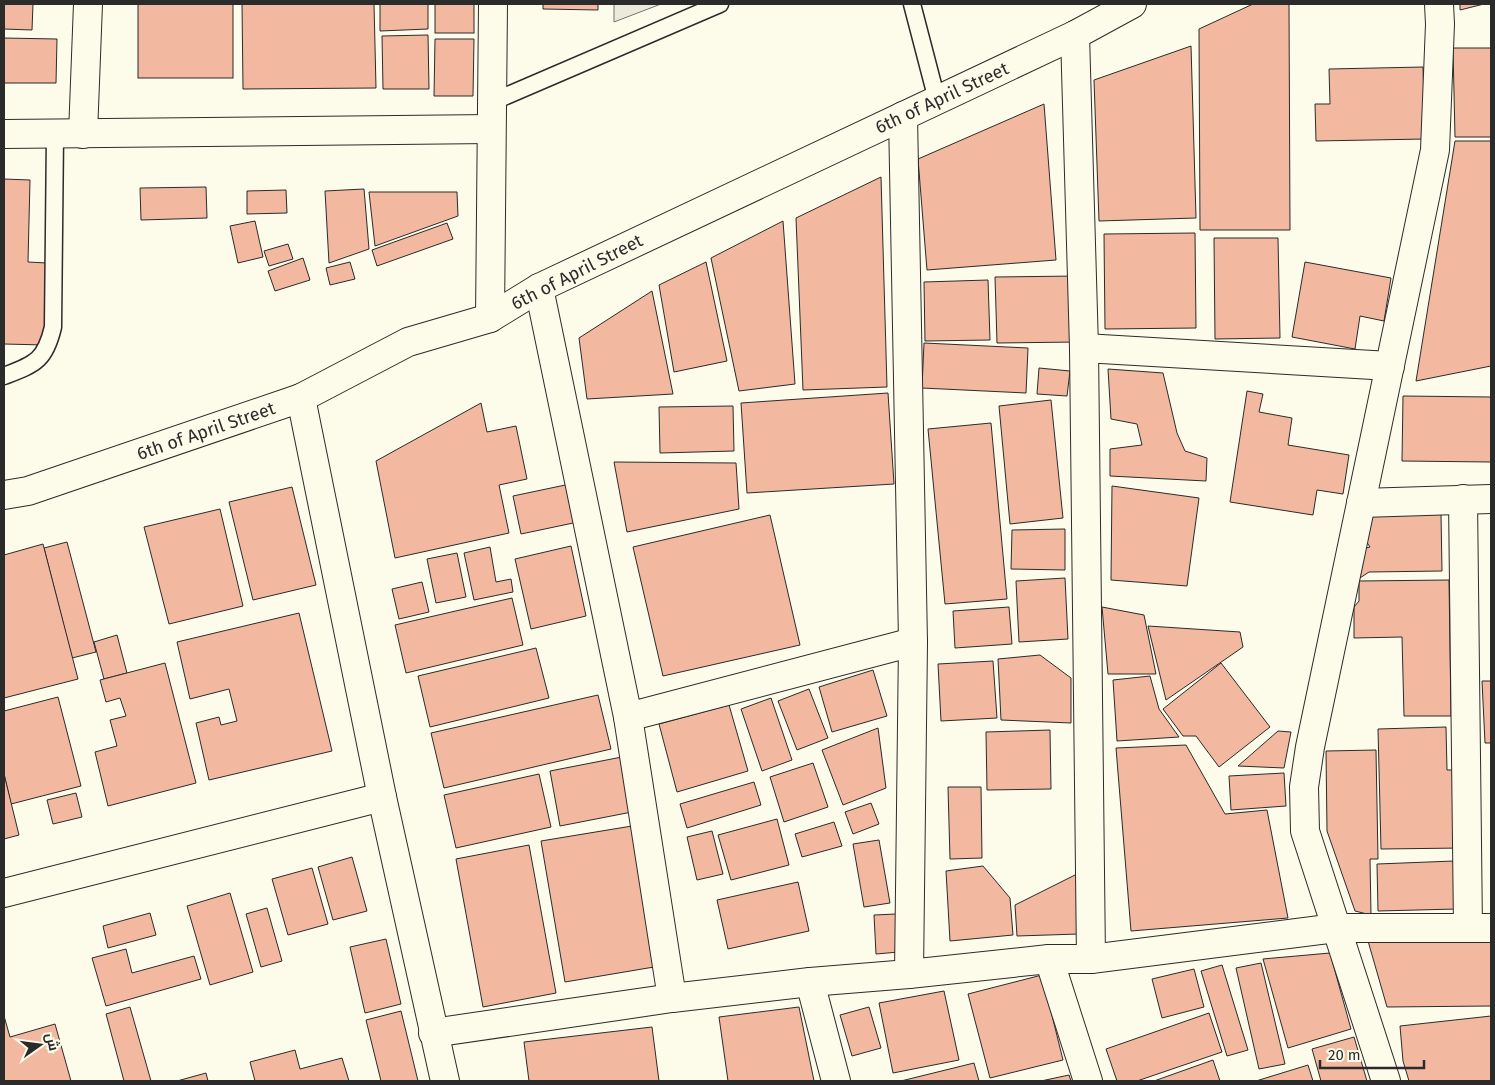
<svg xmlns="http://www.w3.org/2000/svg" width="1495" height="1085" font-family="'Fira Sans',Cairo,sans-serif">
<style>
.parking{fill:#eceadb;stroke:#74746e}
.building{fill:#f2b8a0;stroke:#2b2b2b}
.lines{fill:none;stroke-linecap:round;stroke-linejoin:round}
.service-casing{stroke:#2b2b2b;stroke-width:19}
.minor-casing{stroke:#2b2b2b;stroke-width:30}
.tertiary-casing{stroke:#2b2b2b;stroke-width:30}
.service{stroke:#fdfbea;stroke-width:16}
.minor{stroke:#fdfbea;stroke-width:28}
.tertiary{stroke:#fdfbea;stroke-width:28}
.labels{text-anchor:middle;stroke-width:4;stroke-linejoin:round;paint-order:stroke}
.street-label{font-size:18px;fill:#2b2b2b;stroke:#fdfbea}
</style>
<rect width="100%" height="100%" fill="#fdfbea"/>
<polygon class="parking" points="614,4 661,4 614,22"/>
<g class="building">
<polygon points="4,4 33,4 32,30 4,29"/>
<rect x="138" y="4" width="95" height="74"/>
<polygon points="242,4 374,4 376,88 243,89"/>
<polygon points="380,4 428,4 428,29 380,31"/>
<rect x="435" y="4" width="39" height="29"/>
<polygon points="543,4 598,4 598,10 543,9"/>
<polygon points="1253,4 1289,4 1290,230 1200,230 1199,29"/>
<polygon points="1460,4 1484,4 1460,10"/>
<polygon points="428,35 429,89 383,89 382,36"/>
<polygon points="4,38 57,39 56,83 4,83"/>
<polygon points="435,39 474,39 473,96 434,96"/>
<polygon points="1191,46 1196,218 1099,221 1094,80"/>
<polygon points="1453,48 1491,48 1491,137 1455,137"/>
<polygon points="1423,67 1425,139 1316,141 1315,104 1330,104 1329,69"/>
<polygon points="1044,104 1056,260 927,270 918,159"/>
<polygon points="1455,141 1491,141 1491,366 1416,381"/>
<polygon points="881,177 887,387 803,390 796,218"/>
<polygon points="4,179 30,180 28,262 47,263 45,345 4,344"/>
<polygon points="206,187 207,218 141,220 140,188"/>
<polygon points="364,189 369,249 329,263 325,191"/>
<polygon points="286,190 287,213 247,214 247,191"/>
<polygon points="369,192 457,192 458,216 375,246"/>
<polygon points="255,221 263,257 238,263 230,226"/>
<polygon points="783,221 795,384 739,391 711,258"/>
<polygon points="447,223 453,239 377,266 372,250"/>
<polygon points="1195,233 1196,328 1105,329 1104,234"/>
<polygon points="1214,238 1278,238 1280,338 1215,339"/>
<polygon points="288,244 293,259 269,266 264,251"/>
<polygon points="303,258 310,280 275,291 268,271"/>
<polygon points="350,262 355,279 330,285 326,268"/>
<polygon points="706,262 727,361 674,372 659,285"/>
<polygon points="1305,262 1391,278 1384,321 1360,316 1355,349 1292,337"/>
<polygon points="1077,276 1078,342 997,343 995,277"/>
<polygon points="988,280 990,340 925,341 924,282"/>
<polygon points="652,291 673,394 587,399 579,338"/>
<polygon points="924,343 1028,348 1026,393 922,388"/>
<polygon points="1039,368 1070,371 1067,396 1037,394"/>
<polygon points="1108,369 1163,373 1177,433 1185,451 1207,458 1206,481 1110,476 1110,449 1142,445 1137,424 1111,419"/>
<polygon points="1247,391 1263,394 1259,412 1292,418 1288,445 1349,455 1343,494 1317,490 1313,515 1230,502"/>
<polygon points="888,393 894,484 747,493 741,403"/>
<polygon points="1403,396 1491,397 1491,462 1402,461"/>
<polygon points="1051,400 1063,518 1010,524 999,406"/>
<polygon points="481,403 487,432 516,426 527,479 499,485 509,533 395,558 376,461"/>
<polygon points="733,406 734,451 660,453 659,407"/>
<polygon points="991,423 1007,599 945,604 928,429"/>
<polygon points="614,462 736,463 739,509 627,532"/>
<polygon points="570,484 578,522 521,534 513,496"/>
<polygon points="1112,486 1199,498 1187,586 1111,580"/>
<polygon points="292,487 316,585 253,600 229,502"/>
<polygon points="220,509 243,606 169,624 144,527"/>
<polygon points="1441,514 1442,571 1369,572 1354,582 1361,549 1370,547 1364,538 1364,516"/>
<polygon points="770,515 800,645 663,676 633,547"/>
<polygon points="1065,529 1065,570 1011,569 1012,530"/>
<polygon points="67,542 96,652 72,658 44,548"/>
<polygon points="43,544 78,679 4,698 4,555"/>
<polygon points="571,546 586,616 531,629 515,559"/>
<polygon points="490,547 496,582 511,579 513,592 474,600 464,553"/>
<polygon points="457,553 466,597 436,603 427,559"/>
<polygon points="1065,578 1068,639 1019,642 1016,581"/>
<polygon points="1449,580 1451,716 1404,716 1402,637 1354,638 1354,607 1359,601 1359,581"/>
<polygon points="422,582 429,612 399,619 392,589"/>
<polygon points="512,598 523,645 406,673 395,625"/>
<polygon points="1009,607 1012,644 955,648 953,611"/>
<polygon points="1102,607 1144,615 1156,674 1108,674"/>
<polygon points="299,613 332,751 209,780 196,723 219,717 221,725 237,721 229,689 190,699 177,642"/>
<polygon points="1148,626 1240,632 1243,647 1166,700"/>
<polygon points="117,635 127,673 104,679 94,642"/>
<polygon points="536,648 549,698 430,727 418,676"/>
<polygon points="1040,655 1071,678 1071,723 1001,720 998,659"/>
<polygon points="993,661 997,718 941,721 938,664"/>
<polygon points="165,663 196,783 108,806 95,752 117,746 110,720 126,716 120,698 106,702 100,680"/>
<polygon points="1221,663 1270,727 1219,767 1196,736 1183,736 1163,709"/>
<polygon points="873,670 887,716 832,732 819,687"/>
<polygon points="1150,676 1159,709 1179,737 1117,741 1113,680"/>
<polygon points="1482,681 1491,681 1491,743 1485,743"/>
<polygon points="809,689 828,738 797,750 778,701"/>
<polygon points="598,695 611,749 444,788 431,733"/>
<polygon points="58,697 81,786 11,804 4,774 4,711"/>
<polygon points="771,698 792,760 762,771 741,709"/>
<polygon points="729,705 748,771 677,792 659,724"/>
<polygon points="1446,727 1447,770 1460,770 1462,848 1381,849 1378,729"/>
<polygon points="878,728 886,788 843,805 822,750"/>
<polygon points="1050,730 1051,789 987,790 986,732"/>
<polygon points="1278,731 1291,732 1284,768 1238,766"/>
<polygon points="1186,745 1225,814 1267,810 1288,918 1131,931 1116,748"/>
<polygon points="1376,750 1378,859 1370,859 1371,915 1355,911 1327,831 1326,751"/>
<polygon points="627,756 637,811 560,826 550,771"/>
<polygon points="813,763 828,807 784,822 770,777"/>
<polygon points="1284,773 1286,806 1231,810 1229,776"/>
<polygon points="4,774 19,835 4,839"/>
<polygon points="539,774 551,827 456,848 444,795"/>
<polygon points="754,782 761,805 687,828 680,804"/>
<polygon points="948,787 981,787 982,858 950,859"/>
<polygon points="76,793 82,817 53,824 47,800"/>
<polygon points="871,803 879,824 853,834 845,812"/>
<polygon points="777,819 789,865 731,880 718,835"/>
<polygon points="834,822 842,846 802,857 795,834"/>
<polygon points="632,826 654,967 565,982 541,841"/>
<polygon points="712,831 723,874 697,880 687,837"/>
<polygon points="879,840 890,903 864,907 853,844"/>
<polygon points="529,845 556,993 483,1007 456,859"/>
<polygon points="352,857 367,911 333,920 318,867"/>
<polygon points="1454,861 1456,909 1378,911 1377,864"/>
<polygon points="983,866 1010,898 1013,935 950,941 946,871"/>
<polygon points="312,868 328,924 288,935 272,879"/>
<polygon points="1077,874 1079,934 1017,936 1015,905"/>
<polygon points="798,882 809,931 728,949 717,900"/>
<polygon points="230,893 253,972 210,985 187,906"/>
<polygon points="267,908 282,961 261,967 246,914"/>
<polygon points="150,913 156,935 108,948 103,926"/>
<polygon points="896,914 899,952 876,954 874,915"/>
<polygon points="386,939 401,1004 365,1013 350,947"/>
<polygon points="1491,940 1491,1006 1387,1007 1368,941"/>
<polygon points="126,949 132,973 194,956 201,979 106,1006 92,958"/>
<polygon points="1330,953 1351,1029 1288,1048 1263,959"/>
<polygon points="1261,963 1285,1064 1259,1069 1236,968"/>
<polygon points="1222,965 1248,1050 1227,1056 1201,971"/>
<polygon points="1194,969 1204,1007 1162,1018 1152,979"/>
<polygon points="1042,975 1063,1060 990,1078 968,994"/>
<polygon points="944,991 959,1060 893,1073 879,1003"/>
<polygon points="130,1007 151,1081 124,1081 106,1014"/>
<polygon points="799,1007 814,1081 728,1081 719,1017"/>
<polygon points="869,1007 881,1048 852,1056 840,1015"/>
<polygon points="401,1011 418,1081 381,1081 366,1020"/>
<polygon points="1209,1013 1222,1052 1137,1081 1117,1081 1106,1049"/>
<polygon points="4,1016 10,1037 55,1024 71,1081 4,1081"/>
<polygon points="1491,1016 1491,1081 1409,1081 1403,1061 1400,1026"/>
<polygon points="652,1027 659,1081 529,1081 524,1042"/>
<polygon points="1354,1037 1367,1081 1321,1081 1312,1049"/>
<polygon points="295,1050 300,1069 342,1058 349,1081 255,1081 250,1062"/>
<polygon points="1213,1060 1220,1081 1154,1081"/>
<polygon points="974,1063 979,1081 901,1081"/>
<polygon points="1308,1065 1313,1081 1256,1081"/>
<polygon points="206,1073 208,1081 177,1081"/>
<polygon points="1069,1075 1071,1081 1041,1081"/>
</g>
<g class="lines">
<g class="service-casing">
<g id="service">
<polyline points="912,4 937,100"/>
<polyline points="492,102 720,4"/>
<path d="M4 376C35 364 45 361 53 327L55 134"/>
</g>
</g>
<g class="minor-casing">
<g id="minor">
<polyline points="1075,35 1084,348 1091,959"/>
<polyline points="903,116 913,642 909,974"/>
<polyline points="4,134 491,129"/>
<polyline points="83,134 88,4"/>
<polyline points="539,288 628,717 672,998"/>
<polyline points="1084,348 1390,366"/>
<polyline points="1463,499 1468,928"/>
<polyline points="1361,503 1491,499"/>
<polyline points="628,717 913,642"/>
<polyline points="4,893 382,797"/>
<polyline points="1049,959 1088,1081"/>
<polyline points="810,982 836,1081"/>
<polyline points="433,1033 672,998 810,982 909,974 1049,959 1091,959 1336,928 1491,928"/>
<polyline points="1386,1081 1305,831 1304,787 1310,747 1435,150 1440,24 1439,4"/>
</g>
</g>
<g class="tertiary-casing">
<g id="tertiary">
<polyline points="490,318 493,4"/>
<polyline points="301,398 382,797 445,1081"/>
<polyline points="4,495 28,491 301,398 408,342 490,318 539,288 1075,35 1132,4"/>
</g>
</g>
<use href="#service" class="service"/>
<use href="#minor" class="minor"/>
<use href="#tertiary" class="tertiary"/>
</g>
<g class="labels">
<g class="street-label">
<text transform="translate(942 98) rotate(-25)" y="6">6th of April Street</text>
<text transform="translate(577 272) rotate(-27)" y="6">6th of April Street</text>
<text transform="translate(206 431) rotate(-19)" y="6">6th of April Street</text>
</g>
</g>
<rect width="1495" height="1085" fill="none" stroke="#2b2b2b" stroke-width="10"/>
<g transform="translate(40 1045) rotate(76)" stroke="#fdfbea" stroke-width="4" paint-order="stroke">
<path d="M0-4L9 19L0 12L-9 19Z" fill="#2b2b2b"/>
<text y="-8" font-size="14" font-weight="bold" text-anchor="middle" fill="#2b2b2b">ش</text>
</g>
<path d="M1320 1060v8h104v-8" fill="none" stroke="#2b2b2b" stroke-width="2.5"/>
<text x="1328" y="1060" font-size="15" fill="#2b2b2b" stroke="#fdfbea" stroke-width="4" paint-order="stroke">20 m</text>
</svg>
